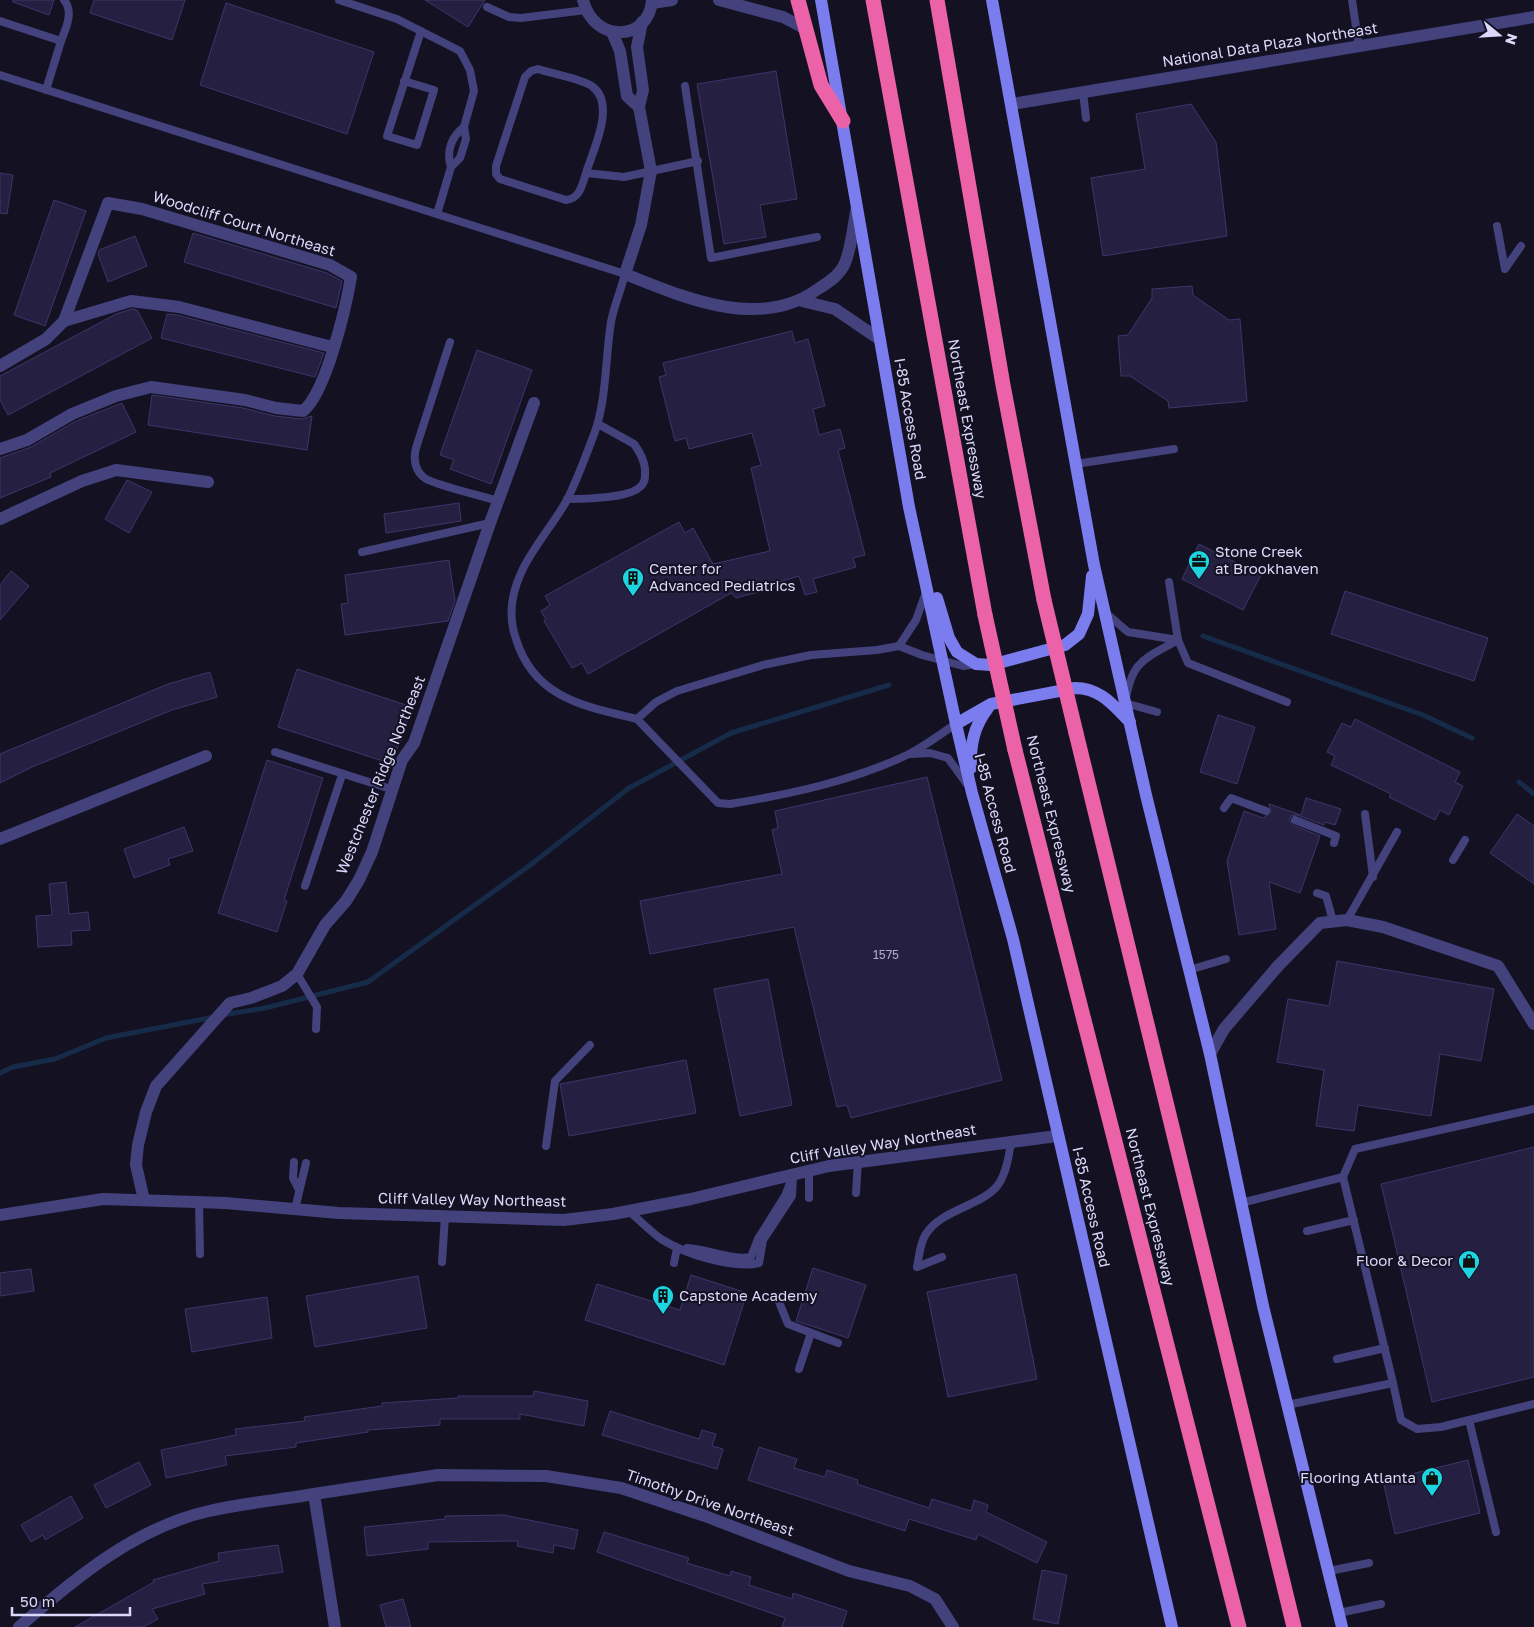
<svg xmlns="http://www.w3.org/2000/svg" width="1534" height="1627" font-family="'Golos Text',sans-serif">
<style>
.lines{fill:none;stroke-linecap:round;stroke-linejoin:round}
.stream{stroke:#162b48;stroke-width:5}
.building{fill:#252041;stroke:#3e356a}
.lane{stroke:#43427c;stroke-width:8}
.street{stroke:#43427c;stroke-width:12}
.secondary{stroke:#7b7cee;stroke-width:12}
.highway{stroke:#eb62a8;stroke-width:15}
.highway-bridge{stroke:#eb62a8;stroke-width:15}
.labels{text-anchor:middle;stroke-width:4;stroke-linejoin:round;paint-order:stroke}
.number-label{font-size:12px;fill:#aeaacc}
.street-label{font-size:15px;fill:#dbd8fa;stroke:#141123}
.poi-label{font-size:15px;fill:#dbd8fa;stroke:#141123;text-anchor:start}
</style>
<rect width="100%" height="100%" fill="#141123"/>
<g class="lines">
<g class="stream">
<polyline points="1203,636 1423,715 1472,738"/>
<polyline points="1519,782 1534,794"/>
<polyline points="222,1015 265,1008 368,982 529,866 629,788 731,733 889,685"/>
<polyline points="0,1073 13,1067 55,1059 106,1038 214,1017"/>
</g>
</g>
<g class="building">
<polygon points="13,0 54,0 49,15 13,2"/>
<polygon points="94,0 185,0 172,40 90,13"/>
<polygon points="425,0 485,0 468,27"/>
<polygon points="226,3 374,52 347,134 200,85"/>
<polygon points="776,71 797,199 760,205 766,237 724,244 697,84"/>
<polygon points="1191,104 1216,142 1227,236 1103,256 1091,178 1145,169 1136,114"/>
<polygon points="0,173 13,175 7,214 0,213"/>
<polygon points="54,200 86,211 45,326 14,315"/>
<polygon points="193,233 327,273 342,281 336,308 184,262"/>
<polygon points="135,236 147,266 108,282 98,254 99,250"/>
<polygon points="1192,286 1193,295 1229,320 1240,319 1247,401 1169,408 1168,401 1130,376 1121,376 1118,336 1128,335 1152,298 1152,289"/>
<polygon points="132,309 137,310 152,338 8,415 0,400 0,376 116,314"/>
<polygon points="167,314 177,315 324,353 315,377 161,338"/>
<polygon points="792,331 795,343 808,339 825,406 813,409 819,435 840,429 845,448 838,450 865,555 853,558 856,567 813,579 817,592 805,595 799,576 776,583 777,587 736,598 731,593 588,674 582,663 572,668 544,621 546,620 541,611 550,605 545,596 679,522 685,533 693,528 713,564 770,551 751,468 761,465 752,433 689,449 686,438 675,441 659,377 666,375 663,363"/>
<polygon points="477,350 532,370 491,484 450,469 454,460 440,455"/>
<polygon points="152,395 243,408 275,416 302,419 312,416 307,450 148,425"/>
<polygon points="122,403 136,432 50,473 51,477 0,498 0,458 31,447 76,421"/>
<polygon points="127,480 152,492 129,533 105,519"/>
<polygon points="459,503 461,521 386,533 384,514"/>
<polygon points="1199,544 1261,575 1243,610 1182,579"/>
<polygon points="449,560 455,601 448,621 345,635 341,604 348,603 345,575"/>
<polygon points="11,571 29,586 0,620 0,585"/>
<polygon points="1345,591 1488,638 1474,681 1331,634"/>
<polygon points="297,669 412,707 392,764 278,727"/>
<polygon points="210,672 217,697 172,710 32,767 0,783 0,754 168,684"/>
<polygon points="1218,715 1255,727 1237,784 1200,772"/>
<polygon points="1355,719 1460,772 1455,782 1463,786 1449,815 1440,810 1435,820 1389,797 1391,794 1331,765 1335,756 1327,752 1342,723 1351,727"/>
<polygon points="267,760 323,778 284,900 287,901 277,932 218,913"/>
<polygon points="927,777 1002,1080 851,1118 847,1105 837,1107 794,927 650,954 640,901 782,874 772,830 778,828 775,811"/>
<polygon points="1306,798 1341,809 1335,825 1325,822 1324,825 1297,815 1291,816 1289,820 1293,825 1320,836 1300,893 1269,882 1276,929 1239,935 1227,861 1244,811 1263,818 1271,812 1269,804 1301,815"/>
<polygon points="1517,814 1534,826 1534,884 1490,853"/>
<polygon points="184,827 193,851 168,859 170,865 134,878 124,849"/>
<polygon points="66,882 69,914 88,912 90,930 71,931 72,945 38,947 36,916 52,915 49,884"/>
<polygon points="1337,961 1494,989 1481,1061 1440,1054 1431,1116 1358,1105 1354,1131 1316,1126 1324,1070 1277,1062 1288,999 1329,1006"/>
<polygon points="768,979 792,1105 740,1116 714,989"/>
<polygon points="686,1060 696,1113 569,1136 560,1084"/>
<polygon points="1534,1147 1534,1377 1432,1402 1381,1184"/>
<polygon points="813,1268 866,1285 848,1338 796,1321"/>
<polygon points="31,1269 34,1291 0,1296 0,1273"/>
<polygon points="1016,1274 1037,1379 948,1397 927,1292"/>
<polygon points="691,1275 747,1293 724,1365 585,1320 597,1284 680,1310"/>
<polygon points="418,1276 427,1328 315,1347 306,1296"/>
<polygon points="267,1297 272,1338 192,1352 185,1309"/>
<polygon points="534,1391 588,1401 584,1426 520,1414 520,1419 440,1419 440,1425 368,1430 368,1432 296,1443 296,1447 225,1456 227,1465 166,1478 161,1450 236,1435 235,1429 305,1421 304,1417 382,1406 382,1403 458,1398 458,1396 533,1396"/>
<polygon points="610,1411 699,1439 702,1430 716,1434 712,1446 723,1449 717,1469 602,1435"/>
<polygon points="759,1447 797,1459 794,1468 825,1477 827,1470 858,1480 857,1484 929,1508 932,1499 971,1511 974,1500 988,1505 986,1512 1047,1542 1037,1563 978,1534 976,1540 909,1519 905,1531 748,1480"/>
<polygon points="1468,1460 1480,1513 1395,1534 1383,1481"/>
<polygon points="139,1462 151,1485 106,1508 94,1485"/>
<polygon points="71,1496 83,1518 45,1540 43,1535 31,1542 21,1525"/>
<polygon points="504,1515 578,1530 574,1549 554,1545 553,1553 517,1546 518,1541 428,1542 428,1549 367,1556 364,1527 445,1519 445,1516"/>
<polygon points="604,1532 689,1558 687,1563 730,1576 731,1571 751,1577 749,1585 792,1599 793,1593 847,1611 842,1627 782,1627 785,1618 597,1552"/>
<polygon points="278,1545 283,1572 202,1584 205,1594 152,1609 158,1619 143,1627 75,1627 154,1582 153,1580 219,1561 218,1553"/>
<polygon points="1042,1570 1067,1575 1058,1624 1033,1619"/>
<polygon points="403,1599 411,1627 386,1627 380,1605"/>
</g>
<g class="lines">
<g class="lane">
<polyline points="339,0 397,19 460,51 470,70 474,91 464,127 466,139 460,158 451,167 437,214"/>
<polyline points="1352,0 1359,47"/>
<polyline points="487,7 509,17 521,18 586,10"/>
<polyline points="0,21 61,41 46,90"/>
<path d="M61 41C66 28 74 12 64 0"/>
<path d="M0 75 625 274C621 290 614 306 611 322 605 359 607 402 593 437 585 458 577 480 567 500 553 525 532 548 521 573 511 595 508 617 516 639 534 698 584 706 637 719L656 702 677 691 763 665 811 655 877 650 899 646 922 655 963 666 976 664"/>
<polyline points="404,81 434,90 417,145 387,136 421,31"/>
<polyline points="685,86 711,258 817,237"/>
<polyline points="1083,92 1086,118"/>
<path d="M451 167C446 152 451 137 464 127"/>
<path d="M586 173C582 186 580 198 566 200L500 179 496 174V166L525 77 531 71 538 69C549 73 586 80 593 87 616 105 593 150 586 173L624 177 698 161"/>
<polyline points="1497,226 1505,269 1521,246"/>
<path d="M450 342 416 448C413 459 415 472 426 479 442 487 479 495 498 501"/>
<polyline points="1076,464 1174,449"/>
<path d="M567 499C583 499 629 498 640 487 646 482 645 476 645 469 644 459 640 452 634 444L598 424"/>
<polyline points="362,552 490,523"/>
<polyline points="1169,582 1178,640 1188,663 1287,702"/>
<polyline points="1107,614 1128,632 1178,640"/>
<polyline points="899,646 916,620 926,592"/>
<path d="M1157 712 1125 703C1132 660 1143 660 1178 640"/>
<path d="M637 719 718 803 730 804C791 794 852 781 907 755 924 747 940 734 956 724"/>
<polyline points="275,752 394,790"/>
<polyline points="911,754 930,753 948,758 966,783"/>
<polyline points="1224,808 1231,798 1266,811"/>
<polyline points="1365,814 1373,877"/>
<polyline points="1295,820 1336,836 1334,843"/>
<polyline points="1453,860 1465,840"/>
<polyline points="305,886 342,775"/>
<polyline points="1317,893 1326,896 1333,921"/>
<polyline points="1347,920 1397,832"/>
<polyline points="1189,970 1226,959"/>
<polyline points="297,974 317,1007 316,1029"/>
<polyline points="546,1146 555,1081 590,1045"/>
<polyline points="294,1162 293,1178 299,1190"/>
<polyline points="1343,1177 1355,1149 1534,1109"/>
<polyline points="856,1193 858,1161"/>
<polyline points="809,1198 809,1171"/>
<polyline points="199,1202 200,1254"/>
<polyline points="1241,1203 1343,1177 1393,1383 1287,1405"/>
<polyline points="295,1209 306,1163"/>
<path d="M629 1211C639 1220 650 1231 661 1239 685 1254 732 1269 759 1263L763 1240 792 1196 793 1175"/>
<polyline points="1307,1231 1354,1220"/>
<path d="M687 1248C708 1249 733 1261 751 1257L758 1239 785 1196 790 1183"/>
<polyline points="442,1262 445,1216"/>
<polyline points="674,1263 677,1248"/>
<path d="M917 1267C919 1257 920 1242 926 1234 942 1209 982 1206 998 1185 1007 1172 1009 1155 1011 1141"/>
<polyline points="917,1267 942,1257"/>
<polyline points="779,1302 788,1324 838,1343"/>
<polyline points="1337,1359 1385,1348"/>
<polyline points="799,1369 811,1333"/>
<polyline points="1393,1383 1401,1420 1417,1429 1441,1427 1534,1404"/>
<polyline points="1469,1420 1496,1532"/>
<polyline points="1329,1571 1369,1563"/>
<polyline points="1339,1613 1381,1604"/>
</g>
<g class="street">
<path d="M583 0C594 44 649 42 652 0"/>
<polyline points="719,0 783,17 806,29"/>
<polyline points="652,3 672,0"/>
<path d="M642 22 637 47 643 90 639 107 651 171 641 225 625 274C685 298 760 331 818 289 829 282 840 275 845 263 852 246 853 225 857 207"/>
<polyline points="612,32 620,51 627,96 639,107"/>
<polyline points="1012,104 1534,17"/>
<polyline points="802,301 835,309 879,339"/>
<polyline points="64,321 131,301 179,307 332,347"/>
<path d="M0 366 46 339 64 321 108 203 142 209 330 265 351 277C346 307 326 393 303 411L276 408 245 400 151 387 116 396 72 414 27 440 0 449"/>
<polyline points="0,519 82,481 116,470 208,482"/>
<polyline points="0,839 206,756"/>
<polyline points="1210,1054 1224,1029 1278,966 1320,923 1347,920 1383,927 1498,966 1534,1024"/>
<polyline points="144,1200 136,1165 138,1145 146,1112 156,1086 230,1003 251,998 282,986 297,974 325,925 346,901 359,880 372,852 402,760 414,743 490,523 534,403"/>
<polyline points="0,1215 103,1199 226,1203 339,1213 564,1220 613,1214 691,1199 829,1166 1057,1136"/>
<path d="M19 1627C74 1579 136 1527 209 1511 243 1503 280 1500 314 1494"/>
<polyline points="335,1627 314,1494 438,1475 546,1476 621,1488 705,1516 849,1571 910,1586 935,1599 953,1627"/>
</g>
<g class="secondary">
<polyline points="821,0 909,507 956,724 972,793 1013,939 1172,1627"/>
<polyline points="992,0 1094,565 1146,795 1210,1054 1263,1306 1342,1627"/>
<polyline points="937,598 949,638 957,652 976,664 991,665 1065,645 1079,634 1088,614 1092,576"/>
<path d="M956 724 991 704 1075 688C1100 688 1113 705 1130 722"/>
<path d="M971 768C970 745 974 726 988 708"/>
</g>
<g class="highway">
<polyline points="798,0 821,85 843,121"/>
<polyline points="873,0 985,615"/>
<polyline points="937,0 1003,385 1044,600"/>
<polyline points="1076,733 1294,1627"/>
<polyline points="1015,750 1239,1627"/>
</g>
<g class="highway-bridge">
<polyline points="1044,600 1076,733"/>
<polyline points="985,615 1015,750"/>
</g>
</g>
<defs>
<g id="office-pin" transform="scale(1.125)"><path d="M0 17L-7.5 6A9.5 9.5 0 1 1 7.5 6Z" fill="#1dd4e1" stroke="#141123"/><path d="M-6-3h4V-5.5h4V-3h4V5H-6ZM-1-4.5V-3h2v-1.5ZM-6 0V1H6V0Z" fill="#111"/></g>
<g id="building-pin" transform="scale(1.125)"><path d="M0 17L-7.5 6A9.5 9.5 0 1 1 7.5 6Z" fill="#1dd4e1" stroke="#141123"/><path d="M-4-6H4V6H1V3H-1V6H-4ZM-2.5-4.3h1.7v1.8h-1.7ZM.8-4.3h1.7v1.8H.8ZM-2.5-1h1.7V.8h-1.7ZM.8-1h1.7V.8H.8Z" fill="#111"/></g>
<g id="shop-pin" transform="scale(1.125)"><path d="M0 17L-7.5 6A9.5 9.5 0 1 1 7.5 6Z" fill="#1dd4e1" stroke="#141123"/><path d="M-5-2.5h2.3a2.7 3.5 0 0 1 5.4 0H5L5.5 6h-11ZM-1.5-2.5h3a1.5 2.3 0 0 0-3 0Z" fill="#111"/></g>
</defs>
<g fill-rule="evenodd">
<use href="#office-pin" x="1199" y="561"/>
<use href="#building-pin" x="633" y="578"/>
<use href="#shop-pin" x="1469" y="1261"/>
<use href="#building-pin" x="663" y="1296"/>
<use href="#shop-pin" x="1432" y="1478"/>
</g>
<g class="labels">
<g class="number-label">
<text x="886" y="959">1575</text>
</g>
<g class="street-label">
<text transform="translate(1270 45) rotate(-9)" y="5">National Data Plaza Northeast</text>
<text transform="translate(244 224) rotate(17)" y="5">Woodcliff Court Northeast</text>
<text transform="translate(910 419) rotate(80)" y="5">I-85 Access Road</text>
<text transform="translate(967 419) rotate(80)" y="5">Northeast Expressway</text>
<text transform="translate(381 775) rotate(-68)" y="5">Westchester Ridge Northeast</text>
<text transform="translate(995 813) rotate(75)" y="5">I-85 Access Road</text>
<text transform="translate(1051 814) rotate(76)" y="5">Northeast Expressway</text>
<text transform="translate(883 1144) rotate(-9)" y="5">Cliff Valley Way Northeast</text>
<text transform="translate(472 1200) rotate(1)" y="5">Cliff Valley Way Northeast</text>
<text transform="translate(1091 1207) rotate(77)" y="5">I-85 Access Road</text>
<text transform="translate(1150 1207) rotate(76)" y="5">Northeast Expressway</text>
<text transform="translate(710 1503) rotate(19)" y="5">Timothy Drive Northeast</text>
</g>
<g class="poi-label">
<text x="1215" y="557">Stone Creek<tspan x="1215" dy="17">at Brookhaven</tspan></text>
<text x="649" y="574">Center for<tspan x="649" dy="17">Advanced Pediatrics</tspan></text>
<text x="1453" y="1266" text-anchor="end">Floor &amp; Decor</text>
<text x="679" y="1301">Capstone Academy</text>
<text x="1416" y="1483" text-anchor="end">Flooring Atlanta</text>
</g>
</g>
<g transform="translate(1499 35) rotate(108)" stroke="#141123" stroke-width="4" paint-order="stroke">
<path d="M0-4L9 19L0 12L-9 19Z" fill="#dbd8fa"/>
<text y="-8" font-size="14" font-weight="bold" text-anchor="middle" fill="#dbd8fa">N</text>
</g>
<path d="M12 1607v8h118v-8" fill="none" stroke="#dbd8fa" stroke-width="2.5"/>
<text x="20" y="1607" font-size="15" fill="#dbd8fa" stroke="#141123" stroke-width="4" paint-order="stroke">50 m</text>
</svg>
